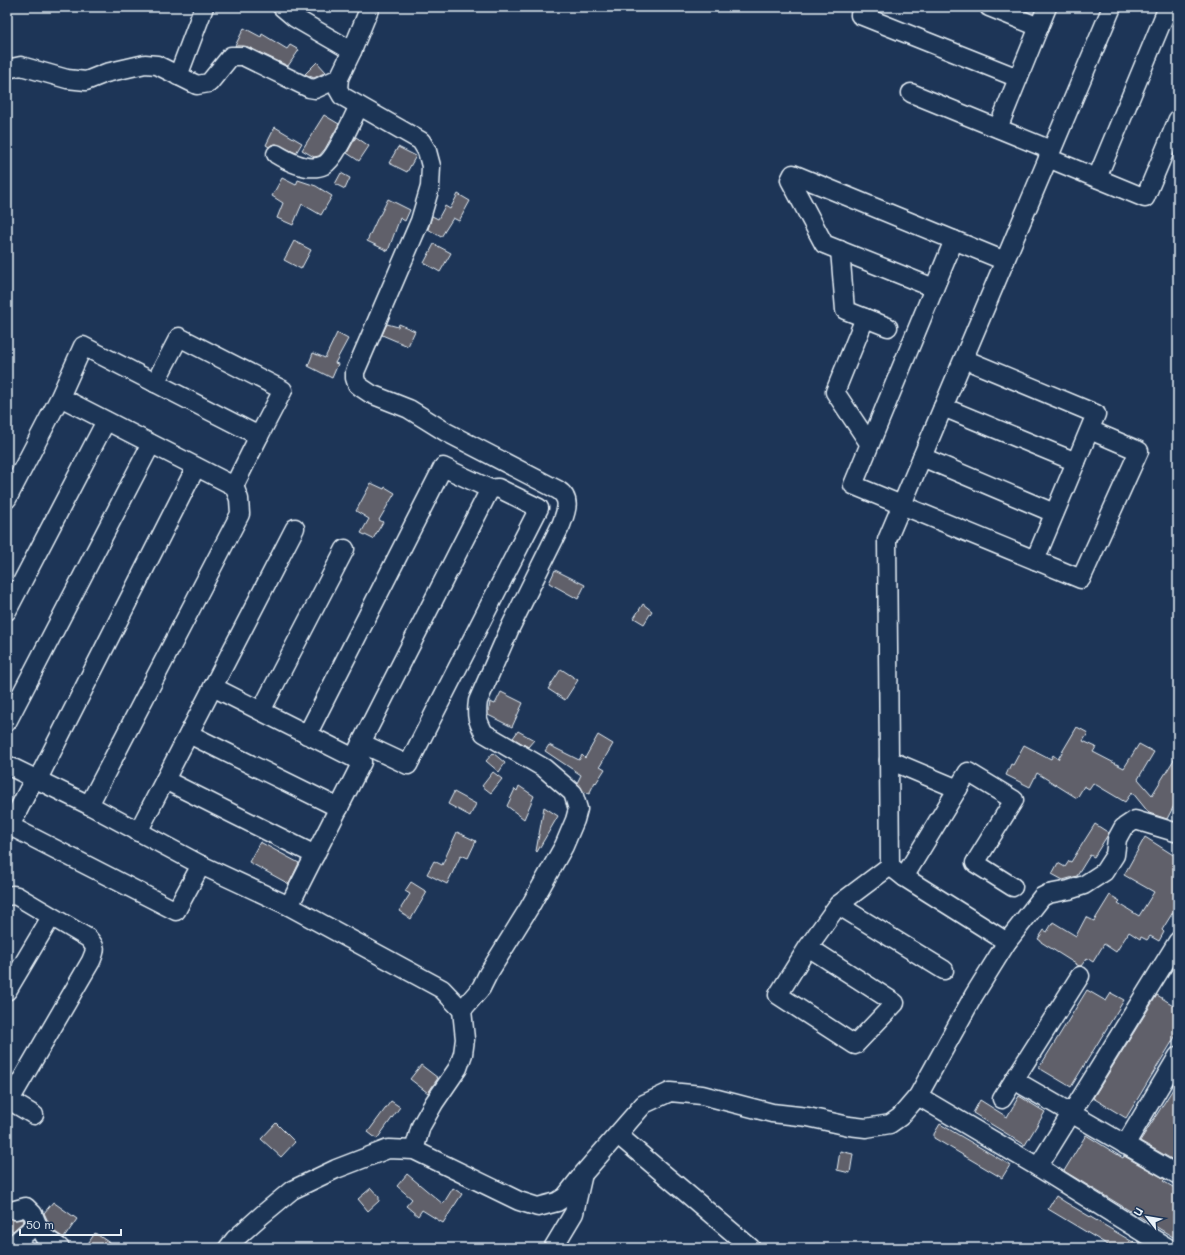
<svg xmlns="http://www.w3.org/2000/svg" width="1185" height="1255" font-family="Mali,sans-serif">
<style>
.building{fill:#60606a;stroke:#e8f1f8}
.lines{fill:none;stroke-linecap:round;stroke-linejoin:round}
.minor-casing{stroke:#e8f1f8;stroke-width:21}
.minor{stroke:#1d3557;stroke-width:18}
</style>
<rect width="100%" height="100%" fill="#1d3557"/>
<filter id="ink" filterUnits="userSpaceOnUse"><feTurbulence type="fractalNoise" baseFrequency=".025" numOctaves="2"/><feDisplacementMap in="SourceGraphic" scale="8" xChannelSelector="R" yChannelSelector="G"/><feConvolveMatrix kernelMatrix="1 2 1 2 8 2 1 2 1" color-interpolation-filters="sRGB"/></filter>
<g filter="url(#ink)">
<g class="building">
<polygon points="244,28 261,37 262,34 287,49 290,45 299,50 288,66 248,47 235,46"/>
<polygon points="317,62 326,72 314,78 305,74"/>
<polygon points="324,115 339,124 325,149 319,156 314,157 302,150"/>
<polygon points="275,127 302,143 296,153 276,144 271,145 269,147 266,145"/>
<polygon points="356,137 369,146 359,161 347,153"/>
<polygon points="398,147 416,156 407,172 389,163"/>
<polygon points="341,173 350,178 345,189 335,184"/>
<polygon points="282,178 296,185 298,180 316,186 332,196 321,215 302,204 293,225 277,218 283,203 272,196"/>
<polygon points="458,194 470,201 459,221 453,218 441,237 428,229 432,216 438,219 445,206 450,209"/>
<polygon points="388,199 410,210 405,221 400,218 388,251 367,241 379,215 380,215"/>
<polygon points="294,241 311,250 301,269 284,260"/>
<polygon points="434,244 451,253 440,272 424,263"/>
<polygon points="387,324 398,327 399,324 415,331 408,346 382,335"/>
<polygon points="337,333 348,339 335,363 338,364 332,378 308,366 313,353 325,358"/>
<polygon points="371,483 384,489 385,487 395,493 379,520 383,522 373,539 361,533 369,519 356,511"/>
<polygon points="555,570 585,585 578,599 549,583"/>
<polygon points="643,604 652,611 644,624 634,618"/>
<polygon points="561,669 578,680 565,700 548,689"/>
<polygon points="501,692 523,703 512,727 488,715 490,702 495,704"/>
<polygon points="1077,727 1088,733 1083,741 1096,747 1093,752 1124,768 1139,744 1154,752 1138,779 1152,795 1178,753 1178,798 1167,819 1149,813 1132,792 1125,802 1093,783 1089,789 1084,786 1077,798 1037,773 1030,787 1006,775 1011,764 1013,765 1024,745 1051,759 1053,755 1058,759"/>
<polygon points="518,731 534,740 528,747 513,738"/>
<polygon points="598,735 613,744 600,766 605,769 596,783 595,782 589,794 583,791 577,783 581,775 545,751 549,745 579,760 582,755 585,758"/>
<polygon points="493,753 505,763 499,772 486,761"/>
<polygon points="493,772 502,779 491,793 482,786"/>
<polygon points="519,786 534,796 524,819 507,806 515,789 517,791"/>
<polygon points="454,792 476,804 470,816 448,804"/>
<polygon points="544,807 558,816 537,852 536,851"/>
<polygon points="1095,824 1109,833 1094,857 1090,855 1077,876 1063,880 1052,874 1058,863 1065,867 1069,861 1071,862"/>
<polygon points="457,832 476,841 468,858 461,855 447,884 427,874 434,861 442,865"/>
<polygon points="1145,837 1178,858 1178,904 1162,930 1164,932 1159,941 1150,936 1147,940 1141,937 1140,939 1129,932 1116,952 1104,944 1093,962 1087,958 1081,966 1079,966 1041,942 1041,941 1038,939 1044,930 1047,932 1053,922 1076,936 1086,917 1094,921 1110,895 1120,901 1118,903 1139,916 1154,892 1124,875"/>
<polygon points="260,842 299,863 289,884 249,862"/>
<polygon points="411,882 427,892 411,919 399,911 410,894 405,891"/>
<polygon points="1087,990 1106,1001 1111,993 1124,1000 1071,1087 1039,1068"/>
<polygon points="1157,995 1178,1008 1178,1032 1126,1118 1093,1098"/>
<polygon points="421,1065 438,1078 428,1093 410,1079"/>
<polygon points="1178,1081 1178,1157 1175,1161 1140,1141"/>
<polygon points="1019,1096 1045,1112 1025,1145 973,1113 980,1100 1007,1117"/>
<polygon points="391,1101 400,1107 377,1139 368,1132"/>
<polygon points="276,1123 295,1142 281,1157 261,1139"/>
<polygon points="940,1124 1010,1165 1002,1178 934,1138 934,1134"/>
<polygon points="1086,1135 1123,1158 1124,1156 1165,1179 1163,1181 1178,1190 1178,1240 1064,1171"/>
<polygon points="840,1151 853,1154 850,1173 837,1170"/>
<polygon points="407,1174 443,1204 453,1188 462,1194 443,1223 422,1210 418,1216 406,1206 412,1199 397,1186"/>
<polygon points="371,1188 379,1197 379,1201 368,1211 358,1199"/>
<polygon points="1056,1196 1065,1202 1143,1248 1113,1248 1048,1209"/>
<polygon points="53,1202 77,1219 64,1238 52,1230 44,1213"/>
<polygon points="7,1217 13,1220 23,1219 24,1221 13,1231 7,1227"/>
<polygon points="95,1233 117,1248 85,1248"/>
</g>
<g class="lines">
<g class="minor-casing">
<g id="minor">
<polyline points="282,7 295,18 352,51"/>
<path d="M370 7 352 51 339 78 338 89 342 96 421 141 427 151 431 166 430 187 420 221 355 372V378L357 384 362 388 371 394 409 409 446 432 558 490C572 499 566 512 561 525L510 628 478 701C476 715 477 720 484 733L544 768 573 793 578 809 575 820 564 846 529 908 488 974 481 988 462 1010"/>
<polyline points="989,7 1039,27"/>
<polyline points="860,15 1018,78"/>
<polyline points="7,69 21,66 67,79 86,81 106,73 145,64 157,65 197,85 209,83 231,56 243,56 309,88 315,89 339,78"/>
<polyline points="178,76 204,7"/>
<polyline points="911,93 1051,150"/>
<polyline points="998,128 1047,7"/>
<path d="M276 154C289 162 309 172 324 165 336 159 352 119 359 106"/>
<polyline points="1048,158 1145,198 1178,119"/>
<polyline points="1097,178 1168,7"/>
<polyline points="954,240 853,485 1081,579 1139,451 1090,430"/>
<polyline points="840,250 845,310 888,327"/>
<polyline points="934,288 824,244 790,180 793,174 1005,261"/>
<polyline points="865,318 835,392 869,443"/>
<polyline points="964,359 1096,414 1035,560"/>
<polyline points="155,383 179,337 283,390 259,436"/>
<polyline points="943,407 1076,462"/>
<polyline points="922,457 1054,513"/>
<polyline points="7,499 60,397 83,346 259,436 234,486 60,397"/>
<polyline points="7,611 106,421"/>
<polyline points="213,687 362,762 289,906"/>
<polyline points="261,711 345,549"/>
<polyline points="7,722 151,444"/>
<polyline points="189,734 339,808"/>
<polyline points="307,735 443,467 490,489 498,488 539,508 408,765 361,743 354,758"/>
<polyline points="361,743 490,489"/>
<polyline points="889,760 958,789"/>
<polyline points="7,765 89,805 201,865 289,906 442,989 462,1010 465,1039 463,1054 458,1068 434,1103 421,1126 414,1150"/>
<polyline points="34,779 10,826 176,911 201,865"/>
<polyline points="165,780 315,855"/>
<polyline points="37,781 196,467"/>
<polyline points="89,805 240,514 239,499 234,486"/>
<polyline points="138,832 295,528"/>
<polyline points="904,877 968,772 1014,800 975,863 1013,887"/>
<path d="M7 896 13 895 17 896 88 938C97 948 96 949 91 961L10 1100"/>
<polyline points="838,905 944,970"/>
<polyline points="1007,942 904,877 890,866 887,540 1112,7"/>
<polyline points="808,947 895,1003 855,1045 778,995 808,947 838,905 890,866"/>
<polyline points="7,991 51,917"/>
<polyline points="1014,1080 1178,1175"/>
<polyline points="918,1096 1038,1167 1168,1248"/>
<polyline points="7,1099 34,1115"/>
<polyline points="1002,1099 1080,976"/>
<polyline points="618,1135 751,1248"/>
<polyline points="1125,1145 1178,1056"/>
<polyline points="1038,1167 1178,941"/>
<polyline points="15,1210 26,1207 33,1214 37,1224"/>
<polyline points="16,1248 17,1241 37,1224 44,1237 60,1248"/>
<polyline points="228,1248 235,1239 262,1215 292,1190 336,1169 388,1149 414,1150 519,1201 538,1207 557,1202 565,1197 583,1174 644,1104 670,1092 702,1095 772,1113 808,1117 849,1126 866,1128 890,1124 900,1117 918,1096 974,995 1007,942 1042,897 1048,894 1069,890 1084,885 1104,872 1115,855 1117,839 1123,828 1135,820 1178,833"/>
<polyline points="553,1248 574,1213 582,1178"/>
</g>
</g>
<use href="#minor" class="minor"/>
</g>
</g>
<rect width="1185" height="1255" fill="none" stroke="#1d3557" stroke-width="24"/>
<rect x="12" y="12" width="1161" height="1231" fill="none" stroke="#e8f1f8" stroke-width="1.5" filter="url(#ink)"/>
<g transform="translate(1147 1217) rotate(301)" stroke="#1d3557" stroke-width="3" paint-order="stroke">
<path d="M0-3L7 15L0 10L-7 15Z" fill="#e8f1f8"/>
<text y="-6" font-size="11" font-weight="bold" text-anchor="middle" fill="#e8f1f8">U</text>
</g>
<path d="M20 1229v6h101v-6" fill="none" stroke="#e8f1f8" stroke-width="2"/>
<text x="26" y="1229" font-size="12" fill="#e8f1f8" stroke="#1d3557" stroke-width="3" paint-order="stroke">50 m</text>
</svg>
